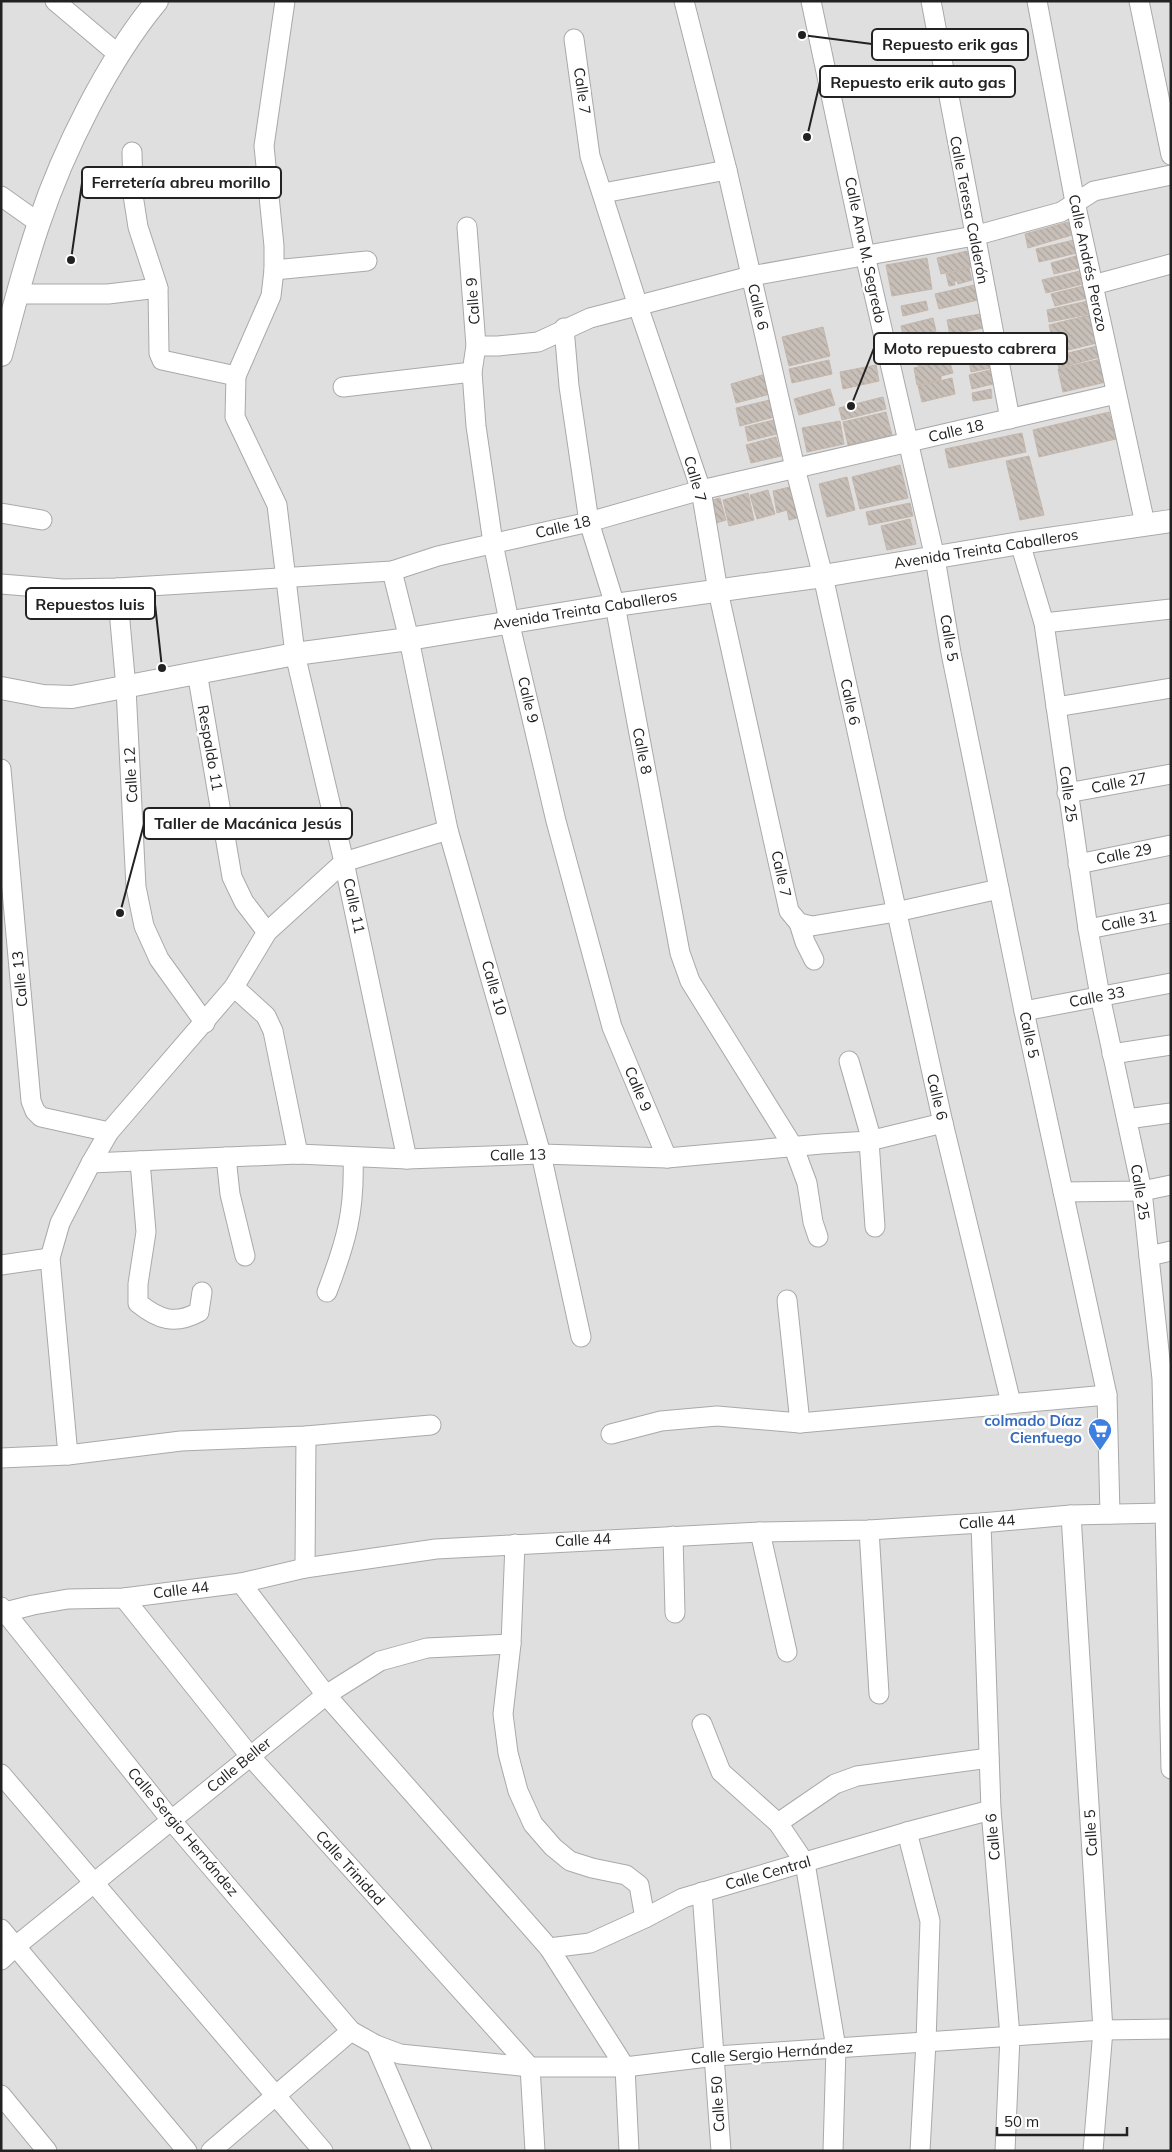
<svg xmlns="http://www.w3.org/2000/svg" width="1172" height="2152" font-family="Mulish,sans-serif">
<style>
.residential{fill:#e0dfdf}
.building{fill:url(#building-back-hatch);stroke:#c4b6ab}
.lines{fill:none;stroke-linecap:round;stroke-linejoin:round}
.minor-casing{stroke:#a9a9a9;stroke-width:21}
.tertiary-casing{stroke:#a9a9a9;stroke-width:24}
.minor{stroke:#fff;stroke-width:19}
.tertiary{stroke:#fff;stroke-width:22}
.labels{text-anchor:middle;stroke-width:5;stroke-linejoin:round;paint-order:stroke}
.street-label{font-size:15px;fill:#222;stroke:#fff}
.shop-label{font-size:15px;font-weight:bold;fill:#366cbe;stroke:#fff;text-anchor:end}
.leader{fill:none;stroke:#222;stroke-width:2}
.callout-dot{fill:#222;stroke:#fff;stroke-width:2}
.callout{fill:#fff;stroke:#222;stroke-width:2}
.callout-label{font-size:16px;text-anchor:middle;font-weight:bold;fill:#222}
</style>
<defs>
<pattern id="building-back-hatch" width="6" height="6" patternUnits="userSpaceOnUse" patternTransform="scale(1.25)"><rect width="6" height="6" fill="#c7bfb8"/><path d="M-1 5l2 2M0 0l6 6M5-1l2 2" fill="none" stroke="#aba49e"/></pattern>
</defs>
<rect width="100%" height="100%" fill="#f2efe9"/>
<rect class="residential" x="1" y="1" width="1170" height="2150"/>
<g class="building">
<polygon points="1068,222 1072,235 1028,248 1025,234"/>
<polygon points="1074,240 1077,253 1039,262 1036,249"/>
<polygon points="967,251 971,267 941,274 937,258"/>
<polygon points="1076,256 1079,268 1054,274 1051,263"/>
<polygon points="927,258 932,289 892,296 886,265"/>
<polygon points="969,268 972,280 958,284 957,281 954,281 955,285 949,286 946,274"/>
<polygon points="1080,271 1083,284 1046,293 1042,280"/>
<polygon points="974,285 978,300 939,309 935,294"/>
<polygon points="1083,286 1087,298 1055,306 1051,294"/>
<polygon points="926,301 928,310 903,316 901,306"/>
<polygon points="1088,301 1090,314 1049,322 1047,310"/>
<polygon points="980,314 983,328 950,335 947,320"/>
<polygon points="1090,315 1097,343 1056,353 1049,325"/>
<polygon points="933,318 936,331 904,339 901,326"/>
<polygon points="823,327 830,356 789,366 782,337"/>
<polygon points="939,332 942,345 907,354 904,341"/>
<polygon points="1097,346 1100,357 1059,368 1056,356"/>
<polygon points="942,347 945,360 918,366 915,353"/>
<polygon points="988,356 991,368 971,372 969,360"/>
<polygon points="1101,359 1106,382 1063,392 1058,369"/>
<polygon points="829,360 832,374 792,383 789,369"/>
<polygon points="941,362 942,364 950,363 953,373 941,376 941,380 917,385 914,368"/>
<polygon points="876,365 879,381 843,389 840,372"/>
<polygon points="990,370 993,384 972,389 969,375"/>
<polygon points="769,373 774,393 736,403 731,384"/>
<polygon points="952,378 955,394 922,402 918,386"/>
<polygon points="830,389 835,405 799,415 794,399"/>
<polygon points="991,389 992,398 973,401 972,393"/>
<polygon points="883,397 886,409 842,420 839,408"/>
<polygon points="774,399 778,416 740,426 736,408"/>
<polygon points="886,412 892,435 848,445 843,422"/>
<polygon points="1109,412 1116,439 1039,457 1033,430"/>
<polygon points="778,419 781,433 748,441 745,427"/>
<polygon points="840,421 844,444 807,452 802,428"/>
<polygon points="1022,433 1026,452 949,468 945,449"/>
<polygon points="776,437 781,456 751,463 746,445"/>
<polygon points="1029,456 1044,515 1020,520 1006,461"/>
<polygon points="900,465 908,498 860,509 852,477"/>
<polygon points="847,477 855,510 827,517 819,484"/>
<polygon points="794,486 801,517 789,520 787,510 777,513 773,491"/>
<polygon points="768,490 775,514 757,519 750,495"/>
<polygon points="748,493 754,520 729,526 723,500"/>
<polygon points="720,498 726,520 716,523 709,501"/>
<polygon points="910,503 913,516 869,525 866,512"/>
<polygon points="910,519 916,544 887,550 881,526"/>
</g>
<g class="lines">
<g class="minor-casing">
<g id="minor">
<polyline points="55,1 119,55"/>
<polyline points="285,1 264,146 274,246 274,270 271,296 236,376 235,417 277,505 295,654 344,862 407,1159"/>
<polyline points="684,1 727,170 795,468 823,576 943,1123 1011,1403"/>
<polyline points="811,1 865,255 935,558 951,653 1024,1011 1107,1395 1110,1514"/>
<polyline points="931,1 1010,419"/>
<polyline points="1037,1 1075,202 1145,524"/>
<polyline points="1139,1 1171,155"/>
<polyline points="574,39 590,156 638,306 701,490 718,591 789,911 799,923 812,926 896,912 999,889"/>
<polyline points="132,152 133,195 138,227 158,288 159,353 162,360 236,376"/>
<polyline points="603,193 727,170"/>
<polyline points="1,196 39,223"/>
<polyline points="467,227 476,346 472,372 476,426 493,543 509,621 556,821 612,1027 667,1158"/>
<polyline points="274,270 367,261"/>
<polyline points="1093,285 1171,264"/>
<polyline points="18,294 108,294 158,288"/>
<polyline points="564,328 569,386 589,522 615,605 680,953 690,981 794,1148 807,1183 813,1222 818,1237"/>
<polyline points="476,346 498,346 538,342 590,318 751,276 974,236 1061,212 1094,191 1171,175"/>
<polyline points="343,387 472,372"/>
<polyline points="1,513 42,520"/>
<polyline points="1020,543 1044,623 1088,929 1100,996 1142,1191 1162,1379 1171,1769"/>
<polyline points="392,571 409,639 448,830 541,1154 581,1337"/>
<polyline points="1,584 63,589 117,588 392,571 438,556 589,522 701,490 1116,394"/>
<polyline points="117,588 126,688 136,887 144,926 159,959 205,1023"/>
<polyline points="1044,623 1171,609"/>
<polyline points="197,672 232,877 244,902 267,932"/>
<polyline points="1056,707 1171,688"/>
<polyline points="1,769 31,1101 35,1111 41,1117 109,1132"/>
<polyline points="1067,793 1171,774"/>
<polyline points="1078,864 1171,845"/>
<polyline points="799,923 805,942 814,960"/>
<polyline points="1088,929 1171,913"/>
<polyline points="234,987 266,1016 273,1031 298,1154"/>
<polyline points="1024,1011 1171,983"/>
<polyline points="1112,1054 1171,1045"/>
<polyline points="849,1061 872,1141"/>
<polyline points="1127,1119 1171,1113"/>
<polyline points="869,1141 875,1227"/>
<polyline points="226,1157 230,1194 245,1256"/>
<path d="M140 1161 146 1232 138 1284V1303C159 1320 175 1325 199 1312L202 1292"/>
<polyline points="91,1163 298,1154 407,1159 541,1154 667,1158 821,1144 869,1141 943,1123"/>
<polyline points="1063,1192 1142,1191 1171,1185"/>
<polyline points="1149,1256 1171,1251"/>
<polyline points="1,1265 50,1258"/>
<path d="M327 1292C346 1242 355 1212 353 1157"/>
<polyline points="787,1300 800,1423"/>
<polyline points="611,1434 661,1421 717,1416 800,1423 1107,1395"/>
<polyline points="68,1455 50,1258 60,1223 91,1163 109,1132 234,987 267,932 344,862 448,830"/>
<polyline points="1,1458 68,1455 181,1441 306,1436 431,1425"/>
<polyline points="1071,1515 1103,2030 1093,2151"/>
<polyline points="981,1523 991,1810 1010,2036 1005,2151"/>
<polyline points="869,1530 879,1694"/>
<polyline points="760,1532 787,1652"/>
<polyline points="673,1536 675,1613"/>
<polyline points="515,1544 511,1644 503,1714 508,1753 518,1791 533,1824 553,1847 570,1861 592,1868 626,1875 639,1885 645,1918"/>
<polyline points="305,1568 306,1436"/>
<polyline points="241,1583 326,1695 549,1948 625,2067 629,2151"/>
<polyline points="124,1598 250,1756 530,2067 535,2151"/>
<polyline points="1,1607 171,1820 351,2031 376,2045 400,2054 530,2067 625,2067 716,2056 1103,2030 1171,2029"/>
<polyline points="1,1615 5,1612 33,1605 68,1599 124,1598 241,1583 305,1568 436,1549 760,1532 869,1530 981,1523 1071,1515 1165,1513"/>
<polyline points="702,1724 721,1772 778,1823 805,1863 836,2048 833,2151"/>
<polyline points="1,1774 323,2151"/>
<polyline points="778,1823 835,1784 857,1776 989,1758"/>
<polyline points="907,1832 930,1921 926,2042 920,2151"/>
<polyline points="702,1892 721,2151"/>
<polyline points="1,1929 187,2151"/>
<polyline points="549,1948 590,1943 645,1918 683,1898 907,1832 991,1810"/>
<polyline points="1,1960 16,1946 326,1695 380,1661 427,1648 511,1644"/>
<polyline points="376,2045 422,2151"/>
<polyline points="1,2095 47,2151"/>
<polyline points="211,2151 351,2031"/>
</g>
</g>
<g class="tertiary-casing">
<g id="tertiary">
<path d="M1 355C13 311 24 266 39 223 63 151 108 60 157 1"/>
<polyline points="1,688 43,696 72,697 295,654 409,639 615,605 823,576 1020,543 1171,521"/>
</g>
</g>
<use href="#minor" class="minor"/>
<use href="#tertiary" class="tertiary"/>
</g>
<defs>
<g id="supermarket-pin" transform="scale(1.25)"><path d="M0 17L-7.5 6A9.5 9.5 0 1 1 7.5 6Z" fill="#3f7fe0" stroke="#fff"/><path d="M-6-5.5h2.5l.6 2H6L4.5 2H-2.5L-4.4-4H-6ZM-1.5 3.2a1.3 1.3 0 1 0 .1 0ZM3 3.2a1.3 1.3 0 1 0 .1 0Z" fill="#fff"/></g>
</defs>
<g fill-rule="evenodd">
<use href="#supermarket-pin" x="1100" y="1430"/>
</g>
<g class="labels">
<g class="street-label">
<text transform="translate(582 91) rotate(82)" y="5">Calle 7</text>
<text transform="translate(969 210) rotate(79)" y="5">Calle Teresa Calderón</text>
<text transform="translate(865 250) rotate(78)" y="5">Calle Ana M. Segredo</text>
<text transform="translate(1088 263) rotate(78)" y="5">Calle Andrés Perozo</text>
<text transform="translate(473 301) rotate(-94)" y="5">Calle 9</text>
<text transform="translate(758 307) rotate(77)" y="5">Calle 6</text>
<text transform="translate(956 431) rotate(-13)" y="5">Calle 18</text>
<text transform="translate(695 479) rotate(74)" y="5">Calle 7</text>
<text transform="translate(563 527) rotate(-13)" y="5">Calle 18</text>
<text transform="translate(986 549) rotate(-9)" y="5">Avenida Treinta Caballeros</text>
<text transform="translate(585 610) rotate(-9)" y="5">Avenida Treinta Caballeros</text>
<text transform="translate(949 638) rotate(80)" y="5">Calle 5</text>
<text transform="translate(528 700) rotate(77)" y="5">Calle 9</text>
<text transform="translate(850 702) rotate(78)" y="5">Calle 6</text>
<text transform="translate(210 748) rotate(80)" y="5">Respaldo 11</text>
<text transform="translate(642 751) rotate(79)" y="5">Calle 8</text>
<text transform="translate(131 775) rotate(-93)" y="5">Calle 12</text>
<text transform="translate(1119 783) rotate(-11)" y="5">Calle 27</text>
<text transform="translate(1068 794) rotate(82)" y="5">Calle 25</text>
<text transform="translate(1124 854) rotate(-11)" y="5">Calle 29</text>
<text transform="translate(781 874) rotate(78)" y="5">Calle 7</text>
<text transform="translate(354 906) rotate(78)" y="5">Calle 11</text>
<text transform="translate(1129 921) rotate(-11)" y="5">Calle 31</text>
<text transform="translate(20 979) rotate(-95)" y="5">Calle 13</text>
<text transform="translate(494 988) rotate(74)" y="5">Calle 10</text>
<text transform="translate(1097 997) rotate(-11)" y="5">Calle 33</text>
<text transform="translate(1029 1035) rotate(78)" y="5">Calle 5</text>
<text transform="translate(638 1089) rotate(67)" y="5">Calle 9</text>
<text transform="translate(937 1097) rotate(77)" y="5">Calle 6</text>
<text transform="translate(518 1155) rotate(-1)" y="5">Calle 13</text>
<text transform="translate(1140 1192) rotate(81)" y="5">Calle 25</text>
<text transform="translate(987 1522) rotate(-4)" y="5">Calle 44</text>
<text transform="translate(583 1540) rotate(-3)" y="5">Calle 44</text>
<text transform="translate(181 1590) rotate(-7)" y="5">Calle 44</text>
<text transform="translate(239 1765) rotate(-39)" y="5">Calle Beller</text>
<text transform="translate(183 1832) rotate(50)" y="5">Calle Sergio Hernández</text>
<text transform="translate(1091 1833) rotate(-93)" y="5">Calle 5</text>
<text transform="translate(993 1837) rotate(-95)" y="5">Calle 6</text>
<text transform="translate(350 1868) rotate(48)" y="5">Calle Trinidad</text>
<text transform="translate(768 1873) rotate(-16)" y="5">Calle Central</text>
<text transform="translate(772 2053) rotate(-4)" y="5">Calle Sergio Hernández</text>
<text transform="translate(718 2104) rotate(-93)" y="5">Calle 50</text>
</g>
<g class="shop-label">
<text x="1082" y="1426">colmado Díaz<tspan x="1082" dy="17">Cienfuego</tspan></text>
</g>
</g>
<path class="leader" d="M802 35L872 44M807 137L820 82M71 260L82 183M851 406L874 348M162 668L155 604M120 913L144 824"/>
<g class="callout-dot">
<circle cx="802" cy="35" r="5"/>
<circle cx="807" cy="137" r="5"/>
<circle cx="71" cy="260" r="5"/>
<circle cx="851" cy="406" r="5"/>
<circle cx="162" cy="668" r="5"/>
<circle cx="120" cy="913" r="5"/>
</g>
<g class="callout">
<rect x="872" y="29" width="156" height="31" rx="5"/>
<rect x="820" y="66" width="195" height="31" rx="5"/>
<rect x="82" y="167" width="199" height="31" rx="5"/>
<rect x="874" y="333" width="193" height="31" rx="5"/>
<rect x="26" y="588" width="129" height="31" rx="5"/>
<rect x="144" y="808" width="208" height="31" rx="5"/>
</g>
<g class="callout-label">
<text x="950" y="50">Repuesto erik gas</text>
<text x="918" y="88">Repuesto erik auto gas</text>
<text x="181" y="188">Ferretería abreu morillo</text>
<text x="970" y="354">Moto repuesto cabrera</text>
<text x="90" y="610">Repuestos luis</text>
<text x="248" y="829">Taller de Macánica Jesús</text>
</g>
<rect width="1172" height="2152" fill="none" stroke="#222222" stroke-width="5"/>
<path d="M997 2127v8h130v-8" fill="none" stroke="#222222" stroke-width="2.5"/>
<text x="1004" y="2127" font-size="15" fill="#222222" stroke="#ffffff" stroke-width="4" paint-order="stroke">50 m</text>
</svg>
